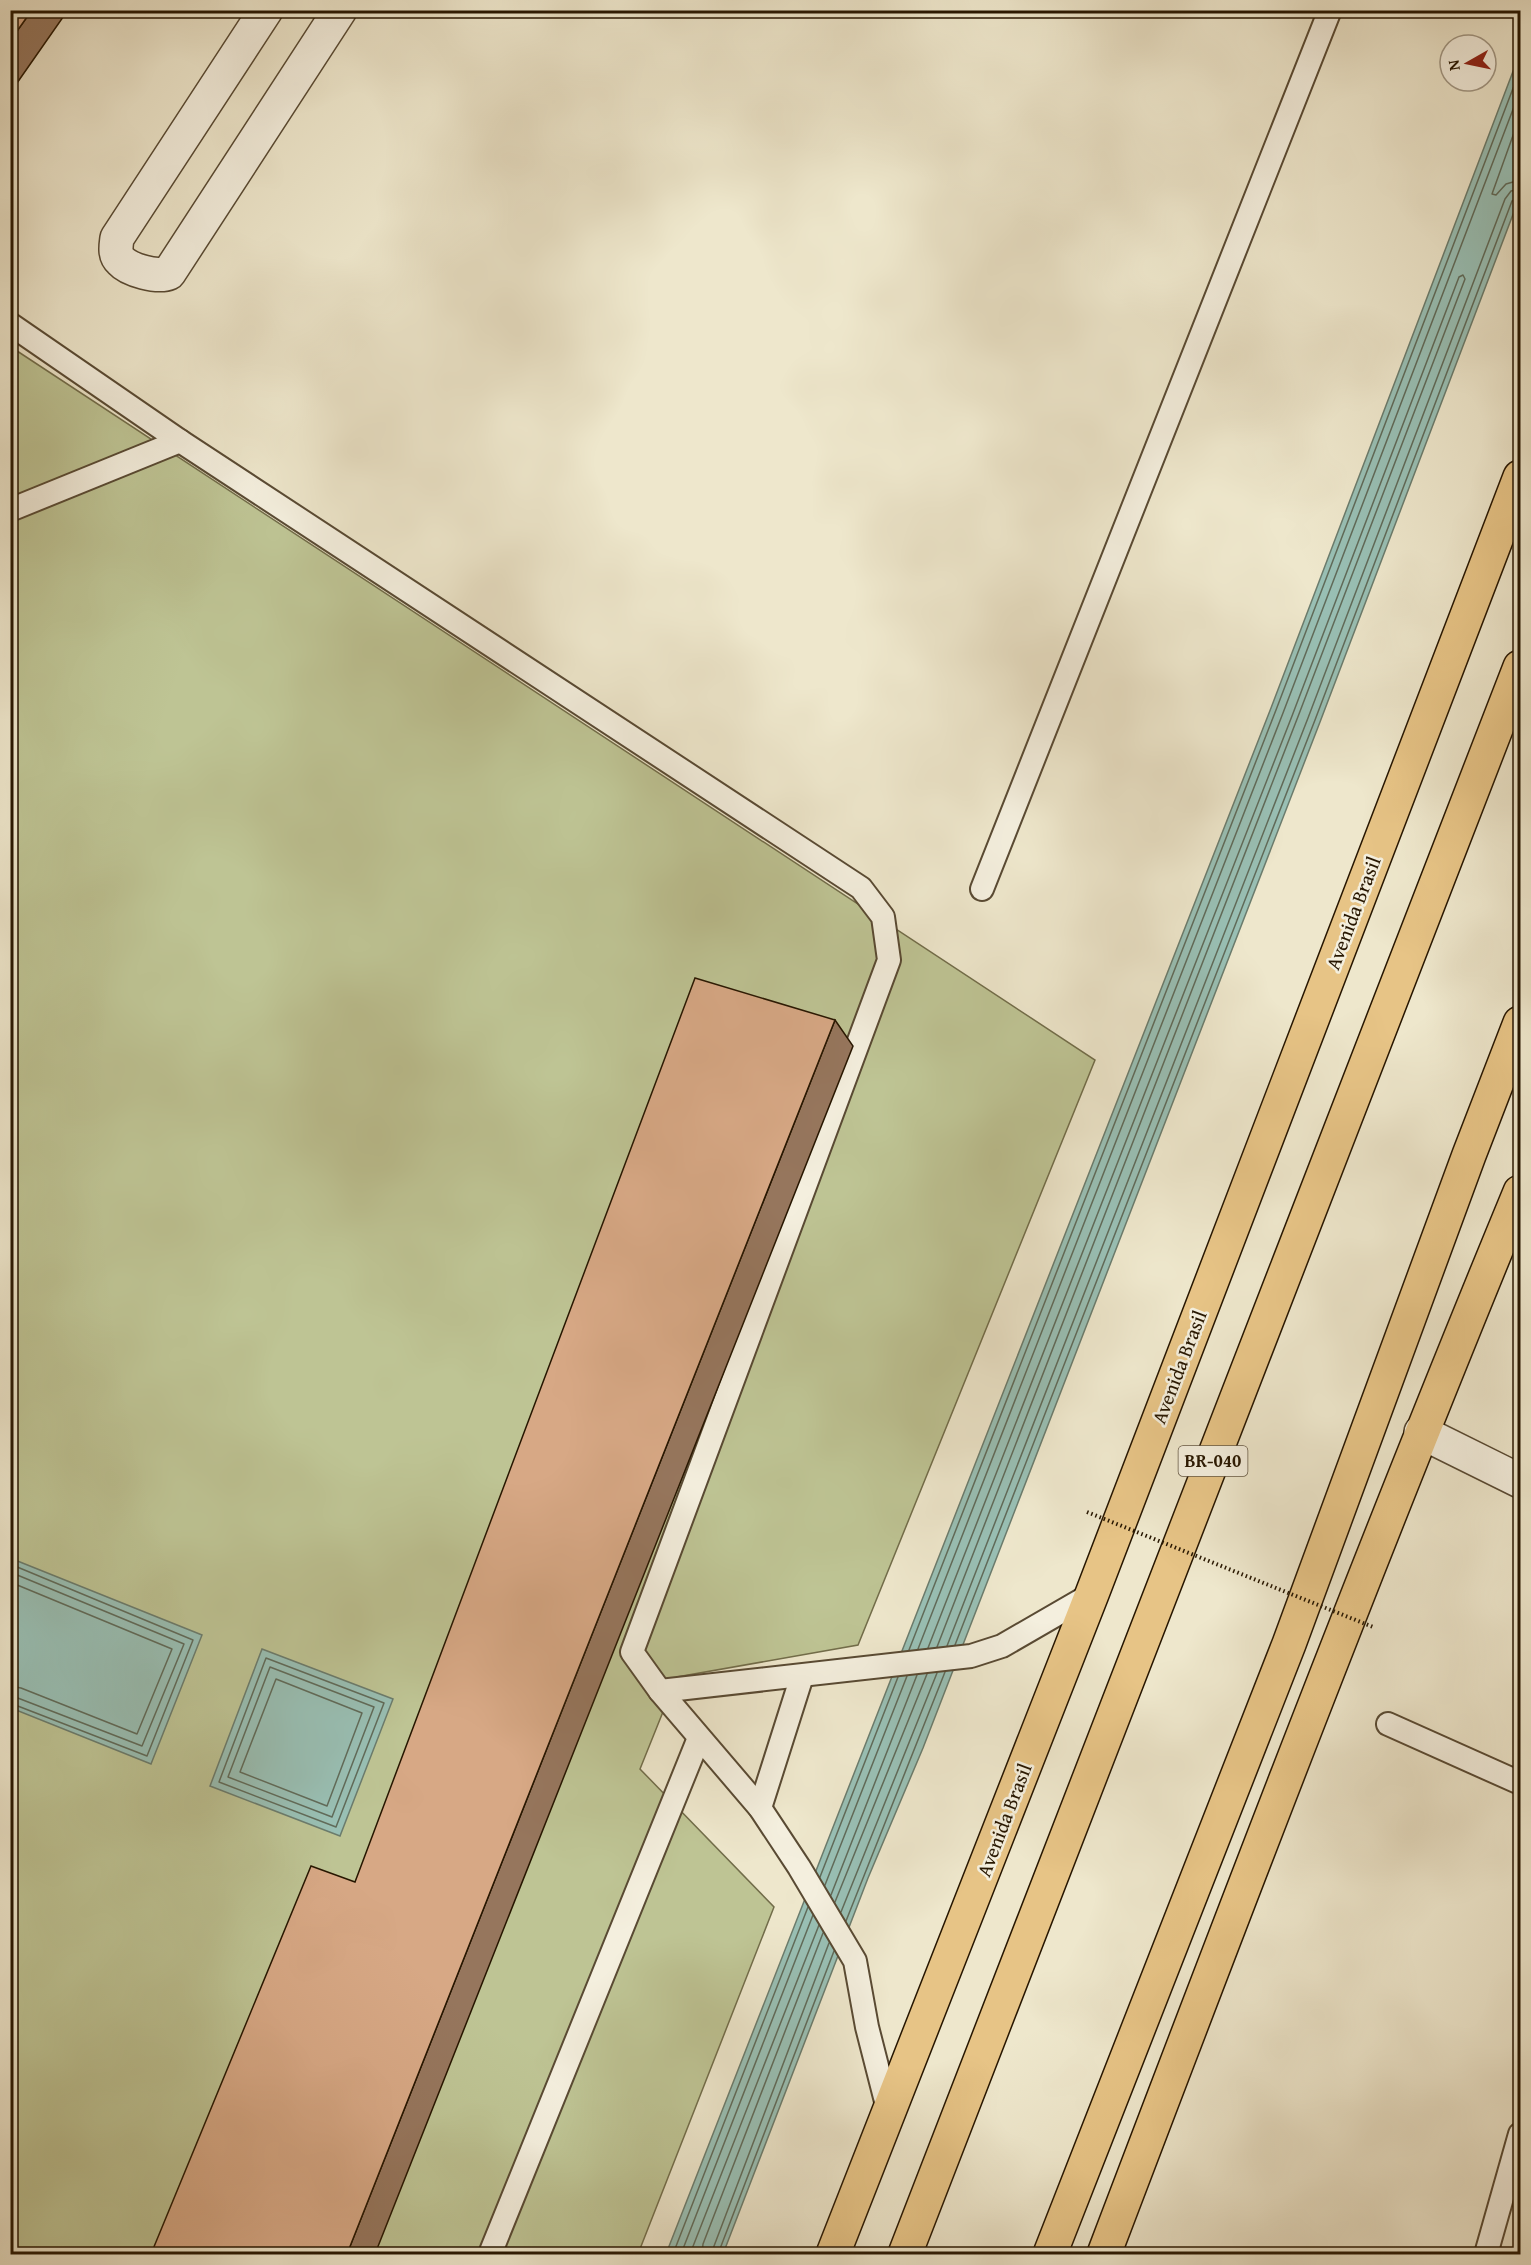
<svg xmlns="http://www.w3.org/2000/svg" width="1531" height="2265" font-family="'Gentium Book Plus',serif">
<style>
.green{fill:#bec494;stroke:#726d4a;stroke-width:1.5}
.water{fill:#99c0b5;stroke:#6b7c6d;stroke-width:1.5}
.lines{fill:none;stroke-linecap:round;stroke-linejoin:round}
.shore{stroke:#606b5a;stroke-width:1.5}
.lane-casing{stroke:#594a33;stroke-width:26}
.street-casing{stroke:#594a33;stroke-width:36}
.highway-casing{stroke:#271600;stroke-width:36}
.lane{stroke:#f4efde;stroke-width:22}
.street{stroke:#f4efde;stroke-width:33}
.highway{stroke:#e7c486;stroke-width:33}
.path-bridge{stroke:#271600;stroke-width:4;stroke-dasharray:1.5 3;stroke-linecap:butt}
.shaded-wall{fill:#96765d;stroke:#271600;stroke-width:1.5}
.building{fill:#d7a885;stroke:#271600;stroke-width:1.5}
.labels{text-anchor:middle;stroke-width:5;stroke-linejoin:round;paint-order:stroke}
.shield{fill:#f4efde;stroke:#645743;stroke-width:1.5}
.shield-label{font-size:18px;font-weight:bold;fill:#271600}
.street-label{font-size:20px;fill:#271600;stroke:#f4efde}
</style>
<rect width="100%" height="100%" fill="#eee7cc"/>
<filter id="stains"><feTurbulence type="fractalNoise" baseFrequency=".00333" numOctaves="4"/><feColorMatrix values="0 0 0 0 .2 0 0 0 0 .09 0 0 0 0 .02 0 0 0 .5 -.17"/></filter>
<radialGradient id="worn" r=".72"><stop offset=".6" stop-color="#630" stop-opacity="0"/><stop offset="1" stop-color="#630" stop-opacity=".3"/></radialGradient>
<polygon class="green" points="11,347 1095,1060 858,1645 677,1677 640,1769 774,1907 638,2254 11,2254"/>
<g class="water">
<polygon points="1520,53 1520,196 1320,722 923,1748 868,1878 723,2254 666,2254 1271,708"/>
<polygon points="10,1558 202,1635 151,1764 11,1708"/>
<polygon points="262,1649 393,1699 340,1836 210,1786"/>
</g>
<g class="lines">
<g class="shore">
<polyline points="1520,116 1492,194 1496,195 1506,184 1520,180"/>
<polyline points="10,1564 193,1640 147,1756 10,1703"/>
<polyline points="10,1572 184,1644 142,1746 10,1695"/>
<polyline points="10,1582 172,1649 137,1734 21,1688 10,1686"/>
<polyline points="955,1645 1315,720 1512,201 1520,197"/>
<polyline points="947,1646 1308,718 1505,199 1511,191 1520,189"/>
<polyline points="928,1648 1292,716 1459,277 1463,275 1465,279 1299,714 937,1647"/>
<polyline points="918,1649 1283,713 1520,91"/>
<polyline points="909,1650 1276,710 1520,70"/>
<polygon points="266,1658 384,1703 336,1827 219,1782"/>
<polygon points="270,1667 374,1707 332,1817 228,1777"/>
<polygon points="276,1679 362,1713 327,1806 240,1772"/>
<polyline points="820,1877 898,1677"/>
<polyline points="825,1885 907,1676"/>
<polyline points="831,1895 917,1675"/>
<polyline points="835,1902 927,1674"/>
<polyline points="841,1912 937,1673"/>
<polyline points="846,1921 945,1672"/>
<polyline points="673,2254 808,1907"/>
<polyline points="681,2254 813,1915"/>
<polyline points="690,2254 819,1925"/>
<polyline points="702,2254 703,2244 823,1933"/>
<polyline points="711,2254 829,1943"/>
<polyline points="718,2254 834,1951"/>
</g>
<g class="lane-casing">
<g id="lane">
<polyline points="10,324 180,441 861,888 883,917 889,960 632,1652 660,1691 760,1808 799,1867 855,1961 867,2027 889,2113"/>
<polyline points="10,510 180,441"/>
<polyline points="982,889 1330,10"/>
<polyline points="660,1691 971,1656 1002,1646 1092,1594"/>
<polyline points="1388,1724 1520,1783"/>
<polyline points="760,1808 802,1676"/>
<polyline points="490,2254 699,1738"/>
<polyline points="1486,2254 1520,2134"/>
</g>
</g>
<g class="street-casing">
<g id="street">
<path d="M266 10 117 238C116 246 114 255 121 261 129 270 158 278 169 273L340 10"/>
<polyline points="1421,1432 1520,1481"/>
</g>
</g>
<g class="highway-casing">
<g id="highway">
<polyline points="833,2254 1092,1594 1520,477"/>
<polyline points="905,2254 1520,667"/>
<polyline points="1050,2254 1289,1644 1469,1155 1520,1023"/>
<path d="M1104 2254C1239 1899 1375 1543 1520 1192"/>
</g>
</g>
<use href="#lane" class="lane"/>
<use href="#street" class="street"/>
<use href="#highway" class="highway"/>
<polyline class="path-bridge" points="1087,1512 1373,1627"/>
</g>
<g class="shaded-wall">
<polygon points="32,10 68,10 10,93 10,41"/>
<polygon points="835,1020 853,1046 375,2254 347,2254"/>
</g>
<g class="building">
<polygon points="10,10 32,10 10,41"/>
<polygon points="695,978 835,1020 347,2254 151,2254 311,1866 355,1882"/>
</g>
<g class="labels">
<rect class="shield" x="1178.5" y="1446" width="69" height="30" rx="4.5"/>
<g class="shield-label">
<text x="1213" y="1467">BR-040</text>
</g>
<g class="street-label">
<text transform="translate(1353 913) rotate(-69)" y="7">Avenida Brasil</text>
<text transform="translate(1179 1367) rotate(-69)" y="7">Avenida Brasil</text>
<text transform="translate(1004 1820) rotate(-69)" y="7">Avenida Brasil</text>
</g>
</g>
<rect width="1531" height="2265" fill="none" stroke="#eee7cc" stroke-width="36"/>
<rect x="12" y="12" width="1507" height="2241" fill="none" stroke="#271600" stroke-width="3"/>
<rect x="18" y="18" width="1495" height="2229" fill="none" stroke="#271600" stroke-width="1.5"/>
<g transform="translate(1468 63) rotate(261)"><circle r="28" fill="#f4efde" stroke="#a29885" stroke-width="1.5"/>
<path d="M0-4.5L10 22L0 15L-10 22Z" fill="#8f2418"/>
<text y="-9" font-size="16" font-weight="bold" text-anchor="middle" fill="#271600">N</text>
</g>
<rect width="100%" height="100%" filter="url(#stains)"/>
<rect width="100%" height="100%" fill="url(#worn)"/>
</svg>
